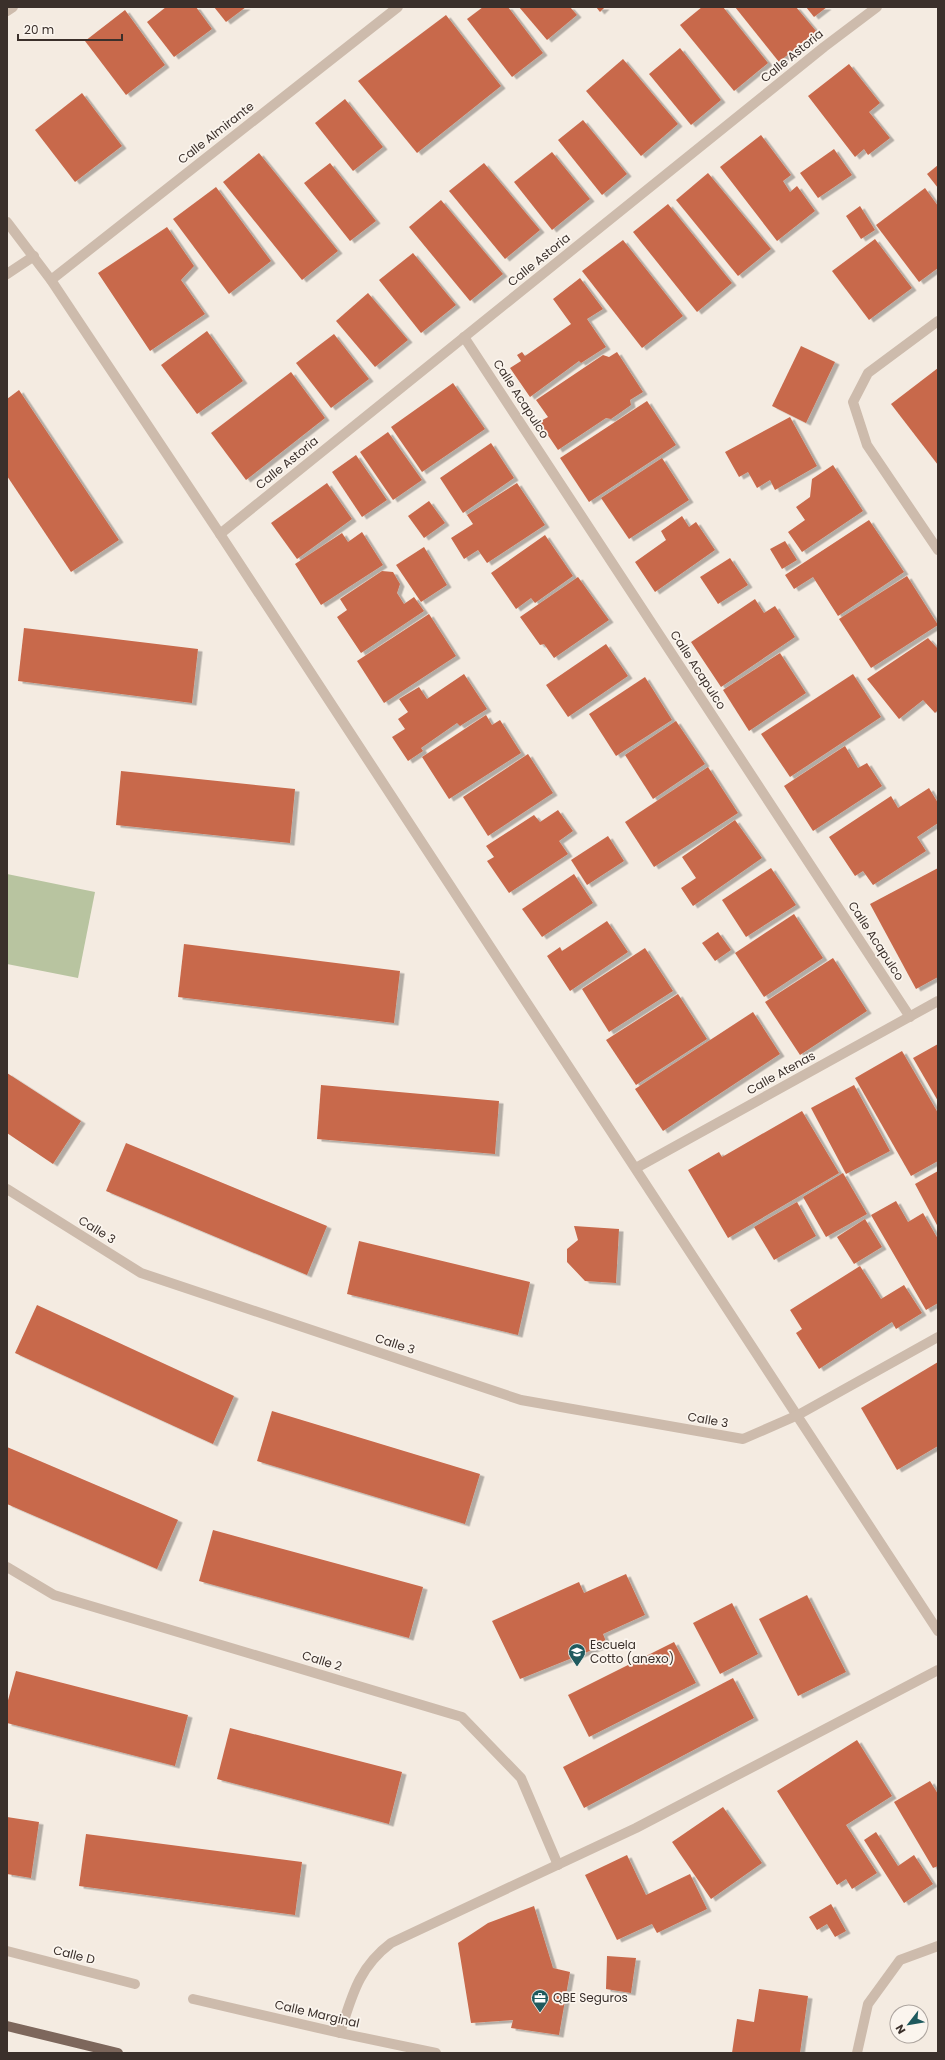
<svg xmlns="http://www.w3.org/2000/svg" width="945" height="2060" font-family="Poppins,sans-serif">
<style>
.green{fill:#b8c4a0}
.building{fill:#c8694b;filter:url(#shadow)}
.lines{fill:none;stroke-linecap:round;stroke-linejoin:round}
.minor{stroke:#cdbbac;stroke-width:10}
.major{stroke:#7d675c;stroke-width:10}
.labels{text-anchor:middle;stroke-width:3.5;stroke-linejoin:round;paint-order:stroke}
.street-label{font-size:12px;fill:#3b302b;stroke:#fbf5ee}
.poi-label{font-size:12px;fill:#3b302b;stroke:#fbf5ee;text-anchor:start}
</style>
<defs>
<filter id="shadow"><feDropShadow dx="4.5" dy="2.5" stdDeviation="0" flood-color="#0004"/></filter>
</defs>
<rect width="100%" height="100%" fill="#f4ebe1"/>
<polygon class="green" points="7,874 95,892 78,978 7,964"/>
<g class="building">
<polygon points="166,7 196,7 212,29 174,57 147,22"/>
<polygon points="214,7 246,7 226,22"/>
<polygon points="483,7 508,7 543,53 512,77 467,19"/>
<polygon points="519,7 570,7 577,15 547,40"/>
<polygon points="596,7 605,7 600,12"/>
<polygon points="702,7 723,7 768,63 734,91 680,25"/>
<polygon points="735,7 796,7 816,31 779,62"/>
<polygon points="806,7 827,7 814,17"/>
<polygon points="125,10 165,65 126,95 85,41"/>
<polygon points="446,15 501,86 417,153 358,81"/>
<polygon points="680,48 721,100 691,125 649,74"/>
<polygon points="623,59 678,124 641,156 586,91"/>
<polygon points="849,64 880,103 869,112 890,138 868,155 864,149 855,157 808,96"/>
<polygon points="82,93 122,146 75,182 35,130"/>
<polygon points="345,99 383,147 353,171 315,123"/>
<polygon points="583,120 627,174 602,195 558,140"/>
<polygon points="761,135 791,175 783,181 790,192 797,186 815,211 777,241 720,167"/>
<polygon points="834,149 852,175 818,198 800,173"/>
<polygon points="552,152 590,199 552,230 514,182"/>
<polygon points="259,153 338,251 302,280 223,182"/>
<polygon points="330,163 376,221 350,241 304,183"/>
<polygon points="484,163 540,230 505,259 449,191"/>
<polygon points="938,165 938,188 927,174"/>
<polygon points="708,173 771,249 738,276 676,200"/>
<polygon points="216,187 271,261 229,294 173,219"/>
<polygon points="925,188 938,206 938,268 919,282 876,225"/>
<polygon points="441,200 503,274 470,301 409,227"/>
<polygon points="668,204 732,283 697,312 633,232"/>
<polygon points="860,206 875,230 861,239 846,216"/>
<polygon points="167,227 194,266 181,280 205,314 150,351 98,273"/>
<polygon points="875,239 912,288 869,320 832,271"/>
<polygon points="623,240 683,316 642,348 582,271"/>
<polygon points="413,253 456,305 421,333 379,280"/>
<polygon points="580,278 603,309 587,319 606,347 581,363 579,361 530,397 510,368 521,361 517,355 522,352 525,356 571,324 553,299"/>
<polygon points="368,293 408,340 375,367 336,321"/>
<polygon points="207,331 243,381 197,414 161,365"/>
<polygon points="334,334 369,379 331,408 296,363"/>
<polygon points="801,346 835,362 806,423 772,406"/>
<polygon points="617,352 643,392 630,400 631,405 611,419 606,418 558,450 539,422 548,417 536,400 603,355 609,357"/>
<polygon points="938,368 938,465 891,404"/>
<polygon points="291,372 325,418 246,480 211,433"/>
<polygon points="453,383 485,429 422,472 391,427"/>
<polygon points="19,390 119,540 71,572 7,476 7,399"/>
<polygon points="647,401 676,445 589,502 560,458"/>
<polygon points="790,417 817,466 775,490 770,480 757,488 748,472 739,477 725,452"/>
<polygon points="388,432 422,480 393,500 360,452"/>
<polygon points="491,443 514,478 463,513 440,478"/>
<polygon points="356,455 387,500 362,517 332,472"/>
<polygon points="662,458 689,500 629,539 601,498"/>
<polygon points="833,465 863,511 802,552 788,532 805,520 796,507 810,497 812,479"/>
<polygon points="327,483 352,519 297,559 271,523"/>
<polygon points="517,483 545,525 487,563 478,550 464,559 451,538 473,524 467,515"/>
<polygon points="429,501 445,523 424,538 408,516"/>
<polygon points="682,516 689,527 696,522 715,550 655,592 635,562 666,540 661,531"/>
<polygon points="869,520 904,572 838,616 813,577 794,589 785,575"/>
<polygon points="362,532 383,565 321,605 295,564 342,533 348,542"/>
<polygon points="545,535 573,576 535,603 531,598 516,609 491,573"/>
<polygon points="785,541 797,560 782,569 770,549"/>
<polygon points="424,547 447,585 421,602 396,565"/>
<polygon points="730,558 748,585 718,604 700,577"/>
<polygon points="382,571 393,572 400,584 397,593 404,604 414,597 424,611 361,653 337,617 347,610 340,599"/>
<polygon points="907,576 938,625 871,668 839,619"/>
<polygon points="578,577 609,620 554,658 544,644 540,645 520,617"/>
<polygon points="755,599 764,613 775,606 795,637 721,687 691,642"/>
<polygon points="429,614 456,656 384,703 357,661"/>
<polygon points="24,628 198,649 192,703 18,681"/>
<polygon points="928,638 938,649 938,710 935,713 923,700 899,719 867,679"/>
<polygon points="606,644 628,676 568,717 546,685"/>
<polygon points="780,653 806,693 749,731 723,690"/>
<polygon points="464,674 487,709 460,726 457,723 421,748 423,751 408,761 392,737 405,729 398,719 408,712 399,699 419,687 427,699"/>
<polygon points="853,674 881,717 790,777 761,734"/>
<polygon points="645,677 672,720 616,756 589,714"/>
<polygon points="486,715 492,725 500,720 521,753 449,799 422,757"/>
<polygon points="676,721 705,764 653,799 625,755"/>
<polygon points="845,746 858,768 867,763 882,786 813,831 784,786"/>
<polygon points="528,754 553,793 488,836 463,797"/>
<polygon points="708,767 738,813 654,867 625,822"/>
<polygon points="121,771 295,789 290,843 116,825"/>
<polygon points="929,788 938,803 938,823 917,837 926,851 873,885 863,871 855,876 829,837 891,796 898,808"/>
<polygon points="558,810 573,831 559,841 568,854 509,893 487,861 494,857 486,846 534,815 540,822"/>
<polygon points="735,820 762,858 693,906 681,888 696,878 682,857"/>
<polygon points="608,836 624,861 587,885 571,860"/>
<polygon points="771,868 796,905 746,937 722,900"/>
<polygon points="938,868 938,977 916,989 870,904"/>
<polygon points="574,874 593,903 542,937 522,909"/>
<polygon points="794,914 823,958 764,997 735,953"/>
<polygon points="607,921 628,952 570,991 547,956 560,947 562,951"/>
<polygon points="718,932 731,950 715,961 702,943"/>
<polygon points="184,944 400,971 394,1023 178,997"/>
<polygon points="645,948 673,991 609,1032 582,989"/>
<polygon points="833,958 867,1011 800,1055 765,1002"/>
<polygon points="678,994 707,1039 636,1085 606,1040"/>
<polygon points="753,1012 780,1054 663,1131 635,1089"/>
<polygon points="938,1044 938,1101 913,1058"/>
<polygon points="902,1051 938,1113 938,1161 911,1176 855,1078"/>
<polygon points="7,1073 81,1121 53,1164 7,1133"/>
<polygon points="321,1085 499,1101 495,1154 317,1139"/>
<polygon points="854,1085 890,1151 846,1174 811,1108"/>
<polygon points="802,1111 839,1173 728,1238 688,1170 719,1152 722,1157"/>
<polygon points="126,1143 327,1226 307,1275 106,1191"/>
<polygon points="938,1171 938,1227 915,1184"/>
<polygon points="843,1173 867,1214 826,1237 803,1197"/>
<polygon points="896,1201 908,1222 923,1213 938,1239 938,1303 926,1310 871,1215"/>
<polygon points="797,1202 816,1236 774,1260 754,1227"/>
<polygon points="865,1219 882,1247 854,1264 837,1237"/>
<polygon points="574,1226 619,1229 616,1283 585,1281 567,1262 567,1249 578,1240"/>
<polygon points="359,1241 530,1282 518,1335 347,1294"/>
<polygon points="860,1266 881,1299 904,1285 922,1313 896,1329 892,1322 819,1369 796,1333 802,1329 790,1310"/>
<polygon points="37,1305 234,1396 213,1444 15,1353"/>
<polygon points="938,1362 938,1446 897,1470 861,1408"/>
<polygon points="272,1411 480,1474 465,1524 257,1461"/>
<polygon points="7,1447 178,1520 157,1569 7,1504"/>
<polygon points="213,1530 423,1587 409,1638 199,1581"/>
<polygon points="626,1574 645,1615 603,1634 607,1644 520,1679 492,1621 579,1582 584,1593"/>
<polygon points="807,1595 846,1672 798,1696 759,1619"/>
<polygon points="732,1603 758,1654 720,1674 693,1623"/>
<polygon points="674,1642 696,1683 589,1737 568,1695"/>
<polygon points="16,1671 188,1715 175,1766 7,1723 7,1704"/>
<polygon points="733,1678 754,1718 584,1808 563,1767"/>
<polygon points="230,1728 402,1772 389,1824 217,1779"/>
<polygon points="857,1740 892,1796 846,1825 877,1873 852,1889 846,1879 837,1885 777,1791"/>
<polygon points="930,1781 938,1794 938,1866 933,1868 894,1802"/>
<polygon points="723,1807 762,1863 711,1899 672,1842"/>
<polygon points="7,1817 39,1822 31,1878 7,1874"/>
<polygon points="876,1832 898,1866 914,1855 933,1884 904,1903 864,1840"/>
<polygon points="86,1834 302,1862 295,1915 79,1886"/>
<polygon points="627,1855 646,1895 690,1874 707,1909 657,1933 652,1924 617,1940 585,1875"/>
<polygon points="831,1904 846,1931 835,1937 827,1924 817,1930 809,1917"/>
<polygon points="534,1906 553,1968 570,1972 559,2035 511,2028 513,2020 471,2023 458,1943 488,1923"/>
<polygon points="607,1956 636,1958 631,1993 606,1989"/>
<polygon points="759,1989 808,1996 800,2053 732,2053 737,2019 754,2022"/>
</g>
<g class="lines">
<g class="minor">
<polyline points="7,11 13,7"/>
<polyline points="7,222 51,280 220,534 938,1631"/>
<polyline points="7,274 34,256"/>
<polyline points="51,280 398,7"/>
<polyline points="938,321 868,373 853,402 867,445 938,550"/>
<polyline points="464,337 910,1017"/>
<polyline points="220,534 824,47 877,7"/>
<polyline points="636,1168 938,1001"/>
<polyline points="7,1189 141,1273 521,1400 743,1439 798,1415 938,1337"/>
<polyline points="7,1567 54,1595 462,1717 521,1778 558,1865"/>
<polyline points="7,1951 135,1984"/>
<polyline points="193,1999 340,2033 436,2053"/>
<path d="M340 2033C352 1996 358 1968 391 1943L636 1828 938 1670"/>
<polyline points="857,2053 868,2004 900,1960 938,1946"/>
</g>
<polyline class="major" points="7,2026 118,2053"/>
</g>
<defs>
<g id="school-pin" transform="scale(0.9)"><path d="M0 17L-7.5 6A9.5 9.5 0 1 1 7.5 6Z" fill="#1f5a5e" stroke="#fbf5ee"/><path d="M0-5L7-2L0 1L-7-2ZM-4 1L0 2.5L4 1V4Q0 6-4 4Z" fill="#fff"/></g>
<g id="office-pin" transform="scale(0.9)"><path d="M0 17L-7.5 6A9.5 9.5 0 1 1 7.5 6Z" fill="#1f5a5e" stroke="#fbf5ee"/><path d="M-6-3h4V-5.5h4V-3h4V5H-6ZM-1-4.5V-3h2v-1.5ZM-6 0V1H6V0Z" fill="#fff"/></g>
</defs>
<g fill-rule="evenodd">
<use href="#school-pin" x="577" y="1652"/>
<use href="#office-pin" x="540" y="1998"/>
</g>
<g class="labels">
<g class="street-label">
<text transform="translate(792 56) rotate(-39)" y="4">Calle Astoria</text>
<text transform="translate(216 133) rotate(-38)" y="4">Calle Almirante</text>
<text transform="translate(539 260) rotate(-39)" y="4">Calle Astoria</text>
<text transform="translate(521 399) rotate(57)" y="4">Calle Acapulco</text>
<text transform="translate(287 463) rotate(-39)" y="4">Calle Astoria</text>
<text transform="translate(698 670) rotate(57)" y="4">Calle Acapulco</text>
<text transform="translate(876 941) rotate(57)" y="4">Calle Acapulco</text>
<text transform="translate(781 1073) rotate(-29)" y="4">Calle Atenas</text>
<text transform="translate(97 1230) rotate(32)" y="4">Calle 3</text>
<text transform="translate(395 1344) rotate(18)" y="4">Calle 3</text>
<text transform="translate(708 1420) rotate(10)" y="4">Calle 3</text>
<text transform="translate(322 1661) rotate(17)" y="4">Calle 2</text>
<text transform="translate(74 1955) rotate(14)" y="4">Calle D</text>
<text transform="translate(317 2014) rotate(13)" y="4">Calle Marginal</text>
</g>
<g class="poi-label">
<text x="590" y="1649">Escuela<tspan x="590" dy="14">Cotto (anexo)</tspan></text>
<text x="553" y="2002">QBE Seguros</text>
</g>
</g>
<rect width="945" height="2060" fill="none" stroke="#3b302b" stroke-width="16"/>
<g transform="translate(909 2024) rotate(239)"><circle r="19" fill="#fbf5ee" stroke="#aea6a0"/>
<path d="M0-3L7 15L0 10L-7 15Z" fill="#1f5a5e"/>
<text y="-6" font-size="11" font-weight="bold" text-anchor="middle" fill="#3b302b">N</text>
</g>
<path d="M18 34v6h104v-6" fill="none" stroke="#3b302b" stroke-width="2"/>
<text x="24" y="34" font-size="12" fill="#3b302b" stroke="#fbf5ee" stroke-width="3" paint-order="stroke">20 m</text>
</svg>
